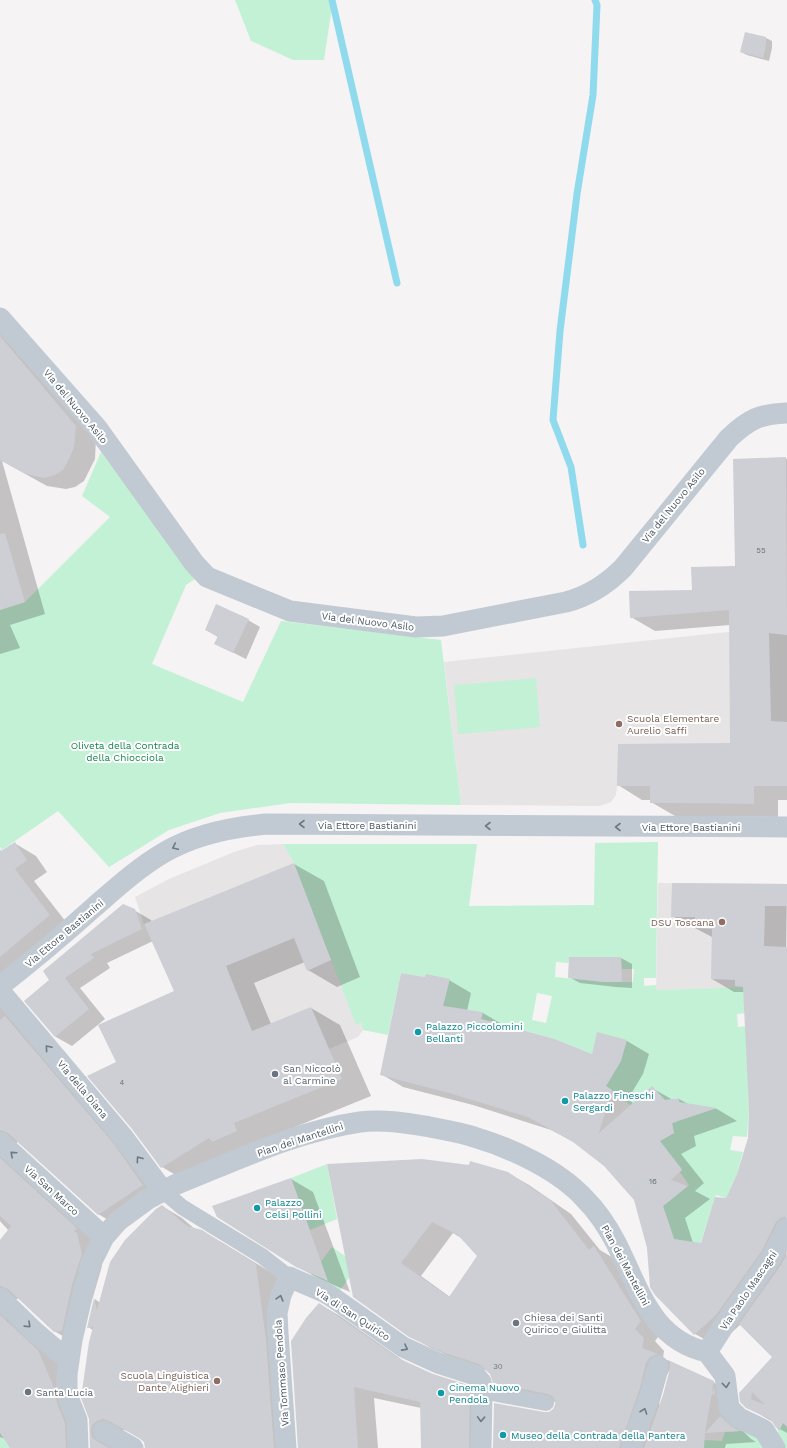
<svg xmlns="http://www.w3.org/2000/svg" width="787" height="1448" font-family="'Work Sans',sans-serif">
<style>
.education{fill:#e6e4e5}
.green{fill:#c3f1d5;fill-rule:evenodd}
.shadow{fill:#0003;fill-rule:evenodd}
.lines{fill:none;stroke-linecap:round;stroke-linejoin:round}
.stream{stroke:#90daee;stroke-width:7}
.building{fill:#cdcfd5;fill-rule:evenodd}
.pedestrian{stroke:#c1cad2;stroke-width:16}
.minor{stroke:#c1cad2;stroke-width:21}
.oneway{stroke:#6e7983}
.education-dot{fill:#8d6e63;stroke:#fff;stroke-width:1.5}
.culture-dot{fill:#0f9aa8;stroke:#fff;stroke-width:1.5}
.worship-dot{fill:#6b7280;stroke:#fff;stroke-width:1.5}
.labels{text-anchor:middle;stroke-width:4;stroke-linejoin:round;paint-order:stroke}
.number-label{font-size:8px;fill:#6b747e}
.street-label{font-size:10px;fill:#4a5661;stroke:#fff}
.education-label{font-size:10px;fill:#785e54;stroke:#fff;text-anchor:end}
.park-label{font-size:10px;fill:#17864f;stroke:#fff}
.culture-label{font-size:10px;fill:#0d838f;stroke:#fff;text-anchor:start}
.worship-label{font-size:10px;fill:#5b616d;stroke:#fff;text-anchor:start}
</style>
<rect width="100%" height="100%" fill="#f5f3f3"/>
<g class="education">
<polygon points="728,632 769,633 787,635 787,786 754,786 754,804 650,803 650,786 617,786 616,795 611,802 599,806 461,805 444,662"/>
<polygon points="283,844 294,863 356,1024 361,1022 363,1030 358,1037 329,1049 210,1069 144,924 135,897 169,879 234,852 257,845"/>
<polygon points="658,883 787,884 787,986 656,990"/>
</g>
<g class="green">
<polygon points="235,0 333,0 324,60 293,60 251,41"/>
<polygon points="101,452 195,579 186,585 152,664 243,702 281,621 441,640 461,805 290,803 220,813 169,830 109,867 58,811 2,850 0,847 0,610 25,602 110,517 82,496"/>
<polygon points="536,678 540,727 458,734 454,685"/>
<path d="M658 842 656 978H644V986L656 985V990L749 987V1013L737 1014 738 1027 747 1026 749 1109 747 1137 733 1136 730 1150 743 1152 737 1174 726 1198 716 1195 698 1251 685 1241 674 1239 663 1206 689 1185 680 1172 682 1169 660 1141 674 1133 672 1123 677 1122 676 1117H681L679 1098 630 1105 606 1086 621 1061 598 1032 592 1054 555 1039 481 1019 483 1012 443 1006 449 979 425 977 401 973 388 1035 363 1030 361 1022 356 1025 294 863 283 844H477L469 906 594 905 595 843ZM571 957H621L622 969H634L633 982H604L555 977 556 962 568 963ZM537 993 552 996 546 1023 532 1020Z"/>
<polygon points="327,1164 337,1219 310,1230 291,1178"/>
<polygon points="332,1247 358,1265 339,1292 311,1275"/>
<polygon points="783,1409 787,1412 787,1448 785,1448 777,1434 779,1429 774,1426"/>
<polygon points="744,1431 759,1436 766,1448 704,1448 704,1440 722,1441 725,1432"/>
<polygon points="0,1433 10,1448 0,1448"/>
</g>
<g class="shadow">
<polygon points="746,33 766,38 772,41 772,48 769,61 747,55 741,52"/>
<polygon points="0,324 96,438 95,459 84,481 75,487 66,489 47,486 2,461 45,614 10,625 20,648 0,654"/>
<polygon points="785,458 787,459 787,800 778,800 778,817 675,816 651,802 651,800 642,800 618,785 731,744 730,625 655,631 631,617 693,591 736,567"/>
<polygon points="248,620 260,627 246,659 216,644 218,637 206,630"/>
<polygon points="16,844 36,856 47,872 34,881 70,927 0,986 0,856"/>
<polygon points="294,864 324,881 360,977 337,987 308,970 305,962 254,983 271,1024 311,1008 340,1025 371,1096 263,1140 191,1184 162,1167 117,1063 176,992 153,941 107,963 110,968 80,988 105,1019 72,1046 56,1037 25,1001 134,910 151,920 152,922"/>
<polygon points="787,885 786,947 787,1433 778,1428 773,1422 747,1407 741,1402 773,1357 741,1324 717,1346 695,1334 648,1247 635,1200 605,1166 576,1143 551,1130 473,1105 403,1087 381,1074 426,978 449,980 471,993 467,1011 483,1013 505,1026 593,1056 627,1041 649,1054 643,1074 628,1099 634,1104 652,1088 673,1100 679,1099 688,1104 717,1109 737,1121 694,1136 696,1146 681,1154 704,1183 695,1191 710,1199 685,1218 693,1243 702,1244 727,1199 738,1174 749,1138 750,1109 744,992 734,992 712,979 712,937 672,916"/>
<polygon points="569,958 621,958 632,964 632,988 616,987 580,983 569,977"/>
<polygon points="0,997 163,1197 119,1226 98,1214 18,1142 12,1145 96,1240 102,1266 93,1297 75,1343 54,1331 19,1298 12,1301 58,1363 86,1448 10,1448 5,1439 0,1437 0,1242 9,1231 0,1221"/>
<path d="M328 1165 508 1173 529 1185 571 1214 600 1250 615 1259 661 1333 655 1341 664 1351 663 1358 713 1382 734 1394 741 1429 751 1439 756 1442 726 1444 725 1448H494L554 1410 556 1402 515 1395 494 1383 491 1374 488 1371 464 1363 431 1348 410 1336ZM453 1233 461 1238 478 1256 450 1297 421 1276ZM670 1369 664 1395 660 1405 659 1404 667 1375Z"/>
<polygon points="291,1179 313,1192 350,1292 320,1279 296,1266"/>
<polygon points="162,1206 182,1218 196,1230 223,1243 277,1276 287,1352 293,1448 146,1448 144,1441 130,1432 124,1430 118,1432 113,1448 91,1448 90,1419 93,1330 88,1327 95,1299 100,1303"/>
<polygon points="319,1304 340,1316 408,1364 433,1375 468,1386 488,1398 489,1448 422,1448 421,1408 374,1398 378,1448 299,1448"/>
</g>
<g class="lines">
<g class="stream">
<polyline points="332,0 397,283"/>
<polyline points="583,545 571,467 553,420 560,331 577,194 593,95 597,5 595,0"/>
</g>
</g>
<g class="building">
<polygon points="745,32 766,37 766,45 763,58 740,52"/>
<polygon points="0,336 76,426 74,447 70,457 63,470 55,475 44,478 26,474 0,460"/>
<polygon points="786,457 787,635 769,633 771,721 787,722 787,786 754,786 754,804 650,803 650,786 617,786 618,744 730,743 729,610 630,618 629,591 692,590 691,567 735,566 733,459"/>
<polygon points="5,533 25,602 0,610 0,534"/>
<polygon points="216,604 249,619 233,653 214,644 218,636 205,630"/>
<polygon points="15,842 27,860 15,869 50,915 0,957 0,849 1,851"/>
<polygon points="294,863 331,960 307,971 294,938 226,966 252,1031 311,1007 342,1079 234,1123 237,1131 212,1142 209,1138 161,1168 132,1129 87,1076 116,1062 98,1025 174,991 144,924"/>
<polygon points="672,883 787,884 787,906 765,906 764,946 787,947 787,1216 781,1218 776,1222 761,1252 716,1315 694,1335 655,1295 650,1287 647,1248 634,1200 604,1166 573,1142 528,1117 449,1093 380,1075 401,973 425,977 426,974 450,979 443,1006 483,1012 481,1019 555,1039 592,1054 597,1032 627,1040 621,1061 606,1086 612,1090 599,1133 652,1086 665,1100 679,1098 679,1102 717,1108 672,1123 674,1133 660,1141 682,1170 671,1180 688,1186 663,1206 674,1239 701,1243 715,1197 726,1198 737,1174 748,1138 749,1109 743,987 735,986 735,980 711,979 712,929 695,928 695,917 671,917"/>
<polygon points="123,904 135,909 142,929 91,954 94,958 65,978 89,1009 55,1037 24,1001 49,980 43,971"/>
<polygon points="569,957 621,957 622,982 604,982 568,978"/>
<polygon points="5,1016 114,1144 143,1185 98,1215 8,1133 0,1130 0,1020"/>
<polygon points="0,1158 77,1228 74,1231 77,1233 82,1254 72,1285 62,1331 54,1332 8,1289 0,1286 0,1240 11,1226 0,1216"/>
<path d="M422 1159 469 1165 470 1161 508 1172 551 1201 589 1250 594 1246 641 1321 635 1329 644 1338 642 1348 658 1354 655 1355 650 1357 646 1363 640 1388 619 1448H493L494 1403 544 1412H549L553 1409 555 1405V1400L552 1396 548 1394 493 1383 490 1374 479 1364 442 1352 409 1337 353 1297 327 1164ZM432 1222 458 1235 477 1256 449 1297 401 1263Z"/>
<polygon points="291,1178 328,1281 296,1267 217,1217 212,1206"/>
<polygon points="162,1205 187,1226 202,1230 256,1264 266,1340 274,1448 145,1448 144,1442 139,1438 109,1421 103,1419 97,1421 92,1425 91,1431 92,1437 97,1441 109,1448 90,1448 89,1419 81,1398 89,1342 93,1327 87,1328 94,1298 97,1310 110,1262 125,1240 156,1209"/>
<path d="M787 1254V1427L783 1423 779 1431 770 1419 746 1408 740 1402 739 1393 772 1357 739 1324 781 1265ZM752 1392 765 1405 751 1399Z"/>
<polygon points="319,1303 398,1358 433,1374 468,1385 470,1392 469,1448 421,1448 420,1402 354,1387 358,1448 298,1448 291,1341 306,1318"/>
<polygon points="0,1315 38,1350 55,1390 57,1403 65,1423 66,1448 10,1448 0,1433"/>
<polygon points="668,1360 714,1381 712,1392 714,1388 715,1396 712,1393 705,1433 720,1416 731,1426 739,1431 705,1433 704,1448 644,1448 663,1395 670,1369 670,1363"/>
</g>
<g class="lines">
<g class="pedestrian">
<polyline points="163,1191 182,1207 262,1256 289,1277"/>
<polyline points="482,1391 546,1403"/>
</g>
<g class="minor">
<path d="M0 318 97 428 194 563 207 577 290 611 416 627 443 626 566 602C589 596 606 585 623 568L729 438C749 419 760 414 787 413"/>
<path d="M0 986C32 961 63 935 93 908 116 888 139 867 165 852 196 834 232 827 267 824L787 827"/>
<polyline points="0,991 123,1137 163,1191"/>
<polyline points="0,1142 104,1237"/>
<polyline points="0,1298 35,1332 68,1360"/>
<polyline points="707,1352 728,1319 771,1258 787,1228"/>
<polyline points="707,1352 725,1376 729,1408 739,1418 764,1430 775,1448"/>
<polyline points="103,1431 133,1448"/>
<path d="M78 1448 77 1420 69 1400 67 1392V1374L72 1340 84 1288 91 1263 104 1237 118 1221 148 1199 163 1191 177 1184C235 1161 297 1131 360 1122 383 1119 406 1123 430 1127 444 1130 460 1132 474 1137 511 1148 559 1170 585 1199 597 1211 607 1226 615 1241 639 1287 650 1339 707 1352"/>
<polyline points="286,1448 278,1333 277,1313 281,1295 289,1277 324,1292 335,1299 403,1347 438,1363 475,1375 481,1382 482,1391 481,1448"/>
<polyline points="631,1448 651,1392 658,1366"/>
</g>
</g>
<defs><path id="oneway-chevron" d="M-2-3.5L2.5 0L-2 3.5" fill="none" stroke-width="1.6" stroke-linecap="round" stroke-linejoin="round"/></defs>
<g class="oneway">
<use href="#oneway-chevron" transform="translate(302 824) rotate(-180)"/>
<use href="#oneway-chevron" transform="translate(488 826) rotate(-180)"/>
<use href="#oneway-chevron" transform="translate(618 827) rotate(-180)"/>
<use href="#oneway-chevron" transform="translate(175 847) rotate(155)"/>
<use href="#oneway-chevron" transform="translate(48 1048) rotate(-130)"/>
<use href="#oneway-chevron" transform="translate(13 1154) rotate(-138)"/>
<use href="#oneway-chevron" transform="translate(139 1159) rotate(-126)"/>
<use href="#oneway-chevron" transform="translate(280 1298) rotate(-74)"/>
<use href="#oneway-chevron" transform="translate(28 1325) rotate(44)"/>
<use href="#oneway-chevron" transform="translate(405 1348) rotate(28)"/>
<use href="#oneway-chevron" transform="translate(726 1385) rotate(84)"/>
<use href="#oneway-chevron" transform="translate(644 1411) rotate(-71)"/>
<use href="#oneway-chevron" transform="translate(481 1419) rotate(92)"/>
</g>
<g class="education-dot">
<circle cx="619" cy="724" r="4"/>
<circle cx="722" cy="922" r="4"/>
<circle cx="217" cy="1381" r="4"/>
</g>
<g class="culture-dot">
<circle cx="418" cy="1032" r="4"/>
<circle cx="565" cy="1101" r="4"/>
<circle cx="257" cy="1208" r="4"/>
<circle cx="441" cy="1393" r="4"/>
<circle cx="503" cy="1435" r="4"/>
</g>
<g class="worship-dot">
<circle cx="275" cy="1074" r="4"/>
<circle cx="516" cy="1323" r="4"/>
<circle cx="28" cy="1392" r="4"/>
</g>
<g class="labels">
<g class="number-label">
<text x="761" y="553">55</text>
<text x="122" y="1085">4</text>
<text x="653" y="1184">16</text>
<text x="498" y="1369">30</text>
</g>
<g class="street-label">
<text transform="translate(76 406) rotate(50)" y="4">Via del Nuovo Asilo</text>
<text transform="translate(673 505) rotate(-51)" y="4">Via del Nuovo Asilo</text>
<text transform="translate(368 621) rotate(7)" y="4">Via del Nuovo Asilo</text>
<text x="367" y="829">Via Ettore Bastianini</text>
<text x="691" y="831">Via Ettore Bastianini</text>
<text transform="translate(64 933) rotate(-40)" y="4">Via Ettore Bastianini</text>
<text transform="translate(83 1089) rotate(50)" y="4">Via della Diana</text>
<text transform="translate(300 1139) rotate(-18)" y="4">Pian dei Mantellini</text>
<text transform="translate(52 1190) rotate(42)" y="4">Via San Marco</text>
<text transform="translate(626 1265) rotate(62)" y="4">Pian dei Mantellini</text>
<text transform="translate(748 1290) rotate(-56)" y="4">Via Paolo Mascagni</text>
<text transform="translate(353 1314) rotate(33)" y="4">Via di San Quirico</text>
<text transform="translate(281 1373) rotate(-94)" y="4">Via Tommaso Pendola</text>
</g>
<g class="education-label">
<text x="627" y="722" text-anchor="start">Scuola Elementare<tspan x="627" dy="12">Aurelio Saffi</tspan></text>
<text x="714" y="926">DSU Toscana</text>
<text x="209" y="1379">Scuola Linguistica<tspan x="209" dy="12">Dante Alighieri</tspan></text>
</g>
<g class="park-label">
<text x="125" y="749">Oliveta della Contrada<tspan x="125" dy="12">della Chiocciola</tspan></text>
</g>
<g class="culture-label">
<text x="426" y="1030">Palazzo Piccolomini<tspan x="426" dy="12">Bellanti</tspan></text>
<text x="573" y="1099">Palazzo Fineschi<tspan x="573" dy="12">Sergardi</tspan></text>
<text x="265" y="1206">Palazzo<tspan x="265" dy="12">Celsi Pollini</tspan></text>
<text x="449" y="1391">Cinema Nuovo<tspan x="449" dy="12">Pendola</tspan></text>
<text x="511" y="1439">Museo della Contrada della Pantera</text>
</g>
<g class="worship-label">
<text x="283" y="1072">San Niccolò<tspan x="283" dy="12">al Carmine</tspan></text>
<text x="524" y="1321">Chiesa dei Santi<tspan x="524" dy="12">Quirico e Giulitta</tspan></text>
<text x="36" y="1396">Santa Lucia</text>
</g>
</g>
</svg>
